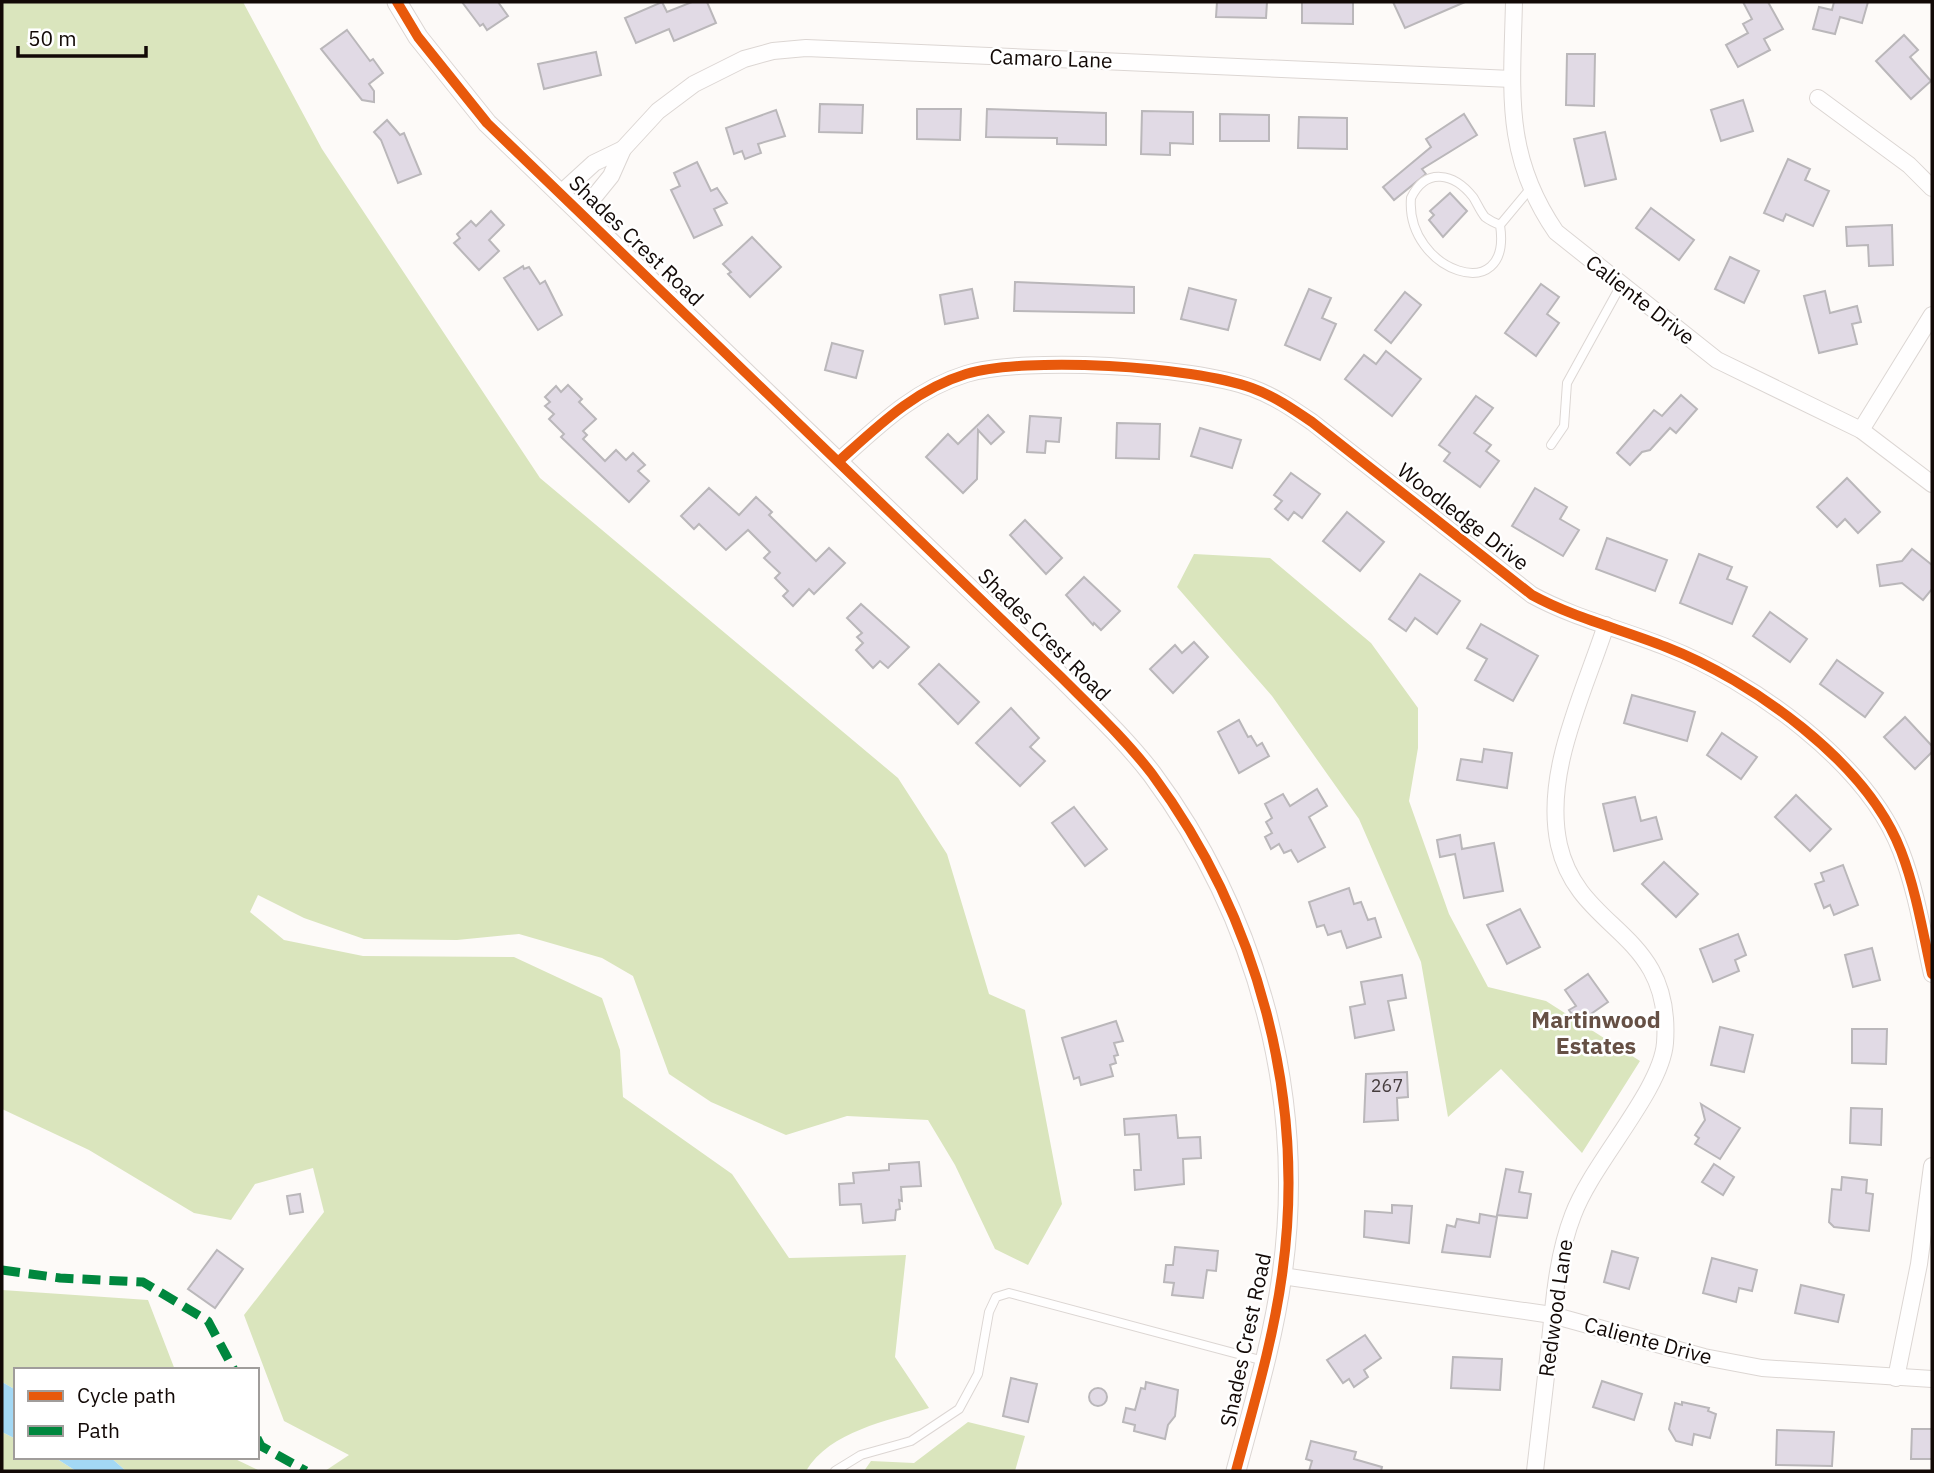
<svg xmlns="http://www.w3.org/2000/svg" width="1934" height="1473" font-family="'IBM Plex Sans',sans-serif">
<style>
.forest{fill:#dae5bd}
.water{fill:#a3d8f4}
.building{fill:#e1dae5;stroke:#bab7ba;stroke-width:2}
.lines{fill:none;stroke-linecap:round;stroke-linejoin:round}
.service-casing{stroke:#dcd6d3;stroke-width:10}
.minor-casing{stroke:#dcd6d3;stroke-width:18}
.tertiary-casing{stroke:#dcd6d3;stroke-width:21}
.service{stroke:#fffefe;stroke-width:8}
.minor{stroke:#fffefe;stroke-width:16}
.tertiary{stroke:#fffefe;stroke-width:19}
.quiet{stroke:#00873e;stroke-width:9;stroke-dasharray:18 9;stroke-linecap:butt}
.cycleway-casing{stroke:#fff;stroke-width:15}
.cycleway{stroke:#e8590c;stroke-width:10}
.labels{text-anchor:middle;stroke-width:5;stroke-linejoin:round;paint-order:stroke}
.number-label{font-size:18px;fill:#463d3e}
.street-label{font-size:21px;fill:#120906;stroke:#fff}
.neighbourhood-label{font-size:23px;font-weight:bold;fill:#665045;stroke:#fff}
</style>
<rect width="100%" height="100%" fill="#fdfaf8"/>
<g class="forest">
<path d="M2 2H243L322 149 540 478 898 778 947 854 989 994 1025 1010 1062 1204 1028 1265 995 1249 955 1165 928 1120 847 1116 786 1135 711 1102 669 1074 633 976 602 958 519 934 457 940 364 939 304 918 258 895 250 912 284 940 363 956 514 957 602 998 620 1050 623 1097 732 1174 789 1258 906 1255 895 1357 929 1408C887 1421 830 1431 806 1471H325L349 1455 284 1421 244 1315 324 1212 313 1168 255 1184 231 1220 194 1213 89 1150 2 1109Z"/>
<polygon points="1194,554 1270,558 1371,643 1418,708 1418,748 1409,801 1449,914 1488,987 1546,1001 1640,1061 1582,1153 1501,1069 1448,1117 1421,962 1359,819 1272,696 1177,587"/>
<polygon points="2,1290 148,1300 175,1370 16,1370 16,1390 2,1382"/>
<polygon points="968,1422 1025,1436 1015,1471 864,1471 871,1461 914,1463"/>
<polygon points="2,1432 16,1439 16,1457 54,1457 76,1471 2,1471"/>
<polygon points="110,1457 231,1457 260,1471 126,1471"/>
</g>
<g class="water">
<polygon points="2,1382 16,1390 16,1439 2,1432"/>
<polygon points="54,1457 110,1457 126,1471 76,1471"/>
</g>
<g class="building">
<polygon points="462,2 498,2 508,16 487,30 483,24 480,26"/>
<polygon points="662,2 667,12 692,2 707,2 716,23 674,41 669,29 636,43 625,18"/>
<polygon points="1217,2 1267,2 1266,18 1216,17"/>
<polygon points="1302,2 1353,2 1353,24 1302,23"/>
<polygon points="1393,2 1465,2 1405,28"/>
<polygon points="1743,2 1768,2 1783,29 1764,39 1770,50 1738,67 1726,45 1748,33 1743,24 1752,19"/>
<polygon points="1834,2 1868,2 1862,23 1840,17 1835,34 1813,29 1819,7 1832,10"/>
<polygon points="347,30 370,61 373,59 383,73 369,84 374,91 374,102 362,100 321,49"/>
<polygon points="1904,35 1918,50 1910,57 1931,81 1911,99 1876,61"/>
<polygon points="596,52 601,75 544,89 538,64"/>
<polygon points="1567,54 1595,54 1594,106 1566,105"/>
<polygon points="1743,100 1753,131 1721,141 1711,110"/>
<polygon points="820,104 863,105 862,133 819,132"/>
<polygon points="917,109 961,109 960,140 917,139"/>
<polygon points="987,109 1106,113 1106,145 1057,144 1057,138 986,137"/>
<polygon points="776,110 785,136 758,144 761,153 745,159 742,151 734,154 726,128"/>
<polygon points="1142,111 1193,112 1193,144 1170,143 1170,155 1141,154"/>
<polygon points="1220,114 1269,115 1269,141 1220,141"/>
<polygon points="1464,114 1477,135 1422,169 1426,174 1394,200 1383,187 1431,147 1426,139"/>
<polygon points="1299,117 1347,118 1347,149 1298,148"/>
<polygon points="387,120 400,135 404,133 421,174 398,183 381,140 374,132"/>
<polygon points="1605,132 1616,179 1585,186 1574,139"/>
<polygon points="1788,159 1810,169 1805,180 1829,191 1813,226 1786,214 1783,221 1764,213"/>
<polygon points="697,162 711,191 717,188 727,203 714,209 722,225 694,238 671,190 680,186 674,173"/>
<polygon points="1450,193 1467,211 1443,237 1429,220 1434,215 1430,211"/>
<polygon points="1651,208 1694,240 1679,260 1636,228"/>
<polygon points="491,211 504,225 489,240 499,251 479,270 454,243 460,238 457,234 471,221 476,226"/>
<polygon points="1892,225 1893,265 1869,266 1868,245 1847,246 1846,227"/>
<polygon points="752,237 781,267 750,297 728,274 731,272 723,264"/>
<polygon points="1730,257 1759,271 1744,303 1715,289"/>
<polygon points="523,266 524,269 529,267 540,284 545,281 562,315 538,330 504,278"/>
<polygon points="1015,282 1134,287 1134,313 1014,311"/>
<polygon points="1541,284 1559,297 1547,314 1559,323 1536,356 1505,333"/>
<polygon points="1189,288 1236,300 1228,330 1181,319"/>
<polygon points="972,289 978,318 945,324 940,295"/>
<polygon points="1309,289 1331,298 1322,318 1336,324 1320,360 1285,345"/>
<polygon points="1825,291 1830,313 1857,306 1861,322 1852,324 1857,344 1819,353 1804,296"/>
<polygon points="1405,292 1421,305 1391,343 1375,330"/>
<polygon points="832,343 863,351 856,378 825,370"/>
<polygon points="1386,351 1421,379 1392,416 1345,379 1364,355 1376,364"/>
<polygon points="568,385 582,399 579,402 596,419 583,431 587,435 583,439 605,461 616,450 626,460 633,453 645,465 638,471 649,481 629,502 561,437 564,434 549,419 554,414 545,406 550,402 545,397 556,386 561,392"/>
<polygon points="1681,395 1697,409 1676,433 1670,428 1650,450 1642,452 1630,465 1617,453 1654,410 1662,416"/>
<polygon points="1476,396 1493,408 1474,433 1491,445 1486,451 1499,461 1480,487 1444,461 1450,453 1439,445"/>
<polygon points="988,415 1004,432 991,444 978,430 977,479 963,493 926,457 948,434 958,444"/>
<polygon points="1030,416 1061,418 1059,442 1046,441 1045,453 1027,452"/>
<polygon points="1117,423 1160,424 1159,459 1116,458"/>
<polygon points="1200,428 1241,440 1232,468 1191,456"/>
<polygon points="1291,473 1320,494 1302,518 1294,512 1288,520 1275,509 1282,501 1274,495"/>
<polygon points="1847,478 1880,512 1858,533 1845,519 1837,527 1817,507"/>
<polygon points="709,488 739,515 756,497 772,512 769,515 816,561 829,548 845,563 814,594 809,589 793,606 783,596 788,591 775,578 780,573 764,558 770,552 748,530 726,550 699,524 694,529 681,516"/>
<polygon points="1535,488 1567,507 1560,519 1579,530 1563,556 1512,526"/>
<polygon points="1347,512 1384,542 1360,571 1323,541"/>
<polygon points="1025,520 1062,558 1046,574 1010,535"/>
<polygon points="1607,538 1667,560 1655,591 1596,569"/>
<polygon points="1912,549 1932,565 1932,589 1923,600 1902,583 1880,586 1877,565 1902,561"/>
<polygon points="1699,554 1732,567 1727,579 1747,587 1732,624 1680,603"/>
<polygon points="1420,574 1460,601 1437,634 1415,618 1406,631 1389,619"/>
<polygon points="1084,577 1120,611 1101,630 1094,623 1093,625 1066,595"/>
<polygon points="861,604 909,647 888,668 880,661 873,668 856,650 863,643 857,637 862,633 847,618"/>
<polygon points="1770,612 1807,639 1790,662 1753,636"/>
<polygon points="1481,624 1538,656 1513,701 1475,680 1487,659 1467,648"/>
<polygon points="1194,642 1208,657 1173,693 1150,669 1175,645 1182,653"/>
<polygon points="1837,660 1883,693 1865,717 1820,684"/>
<polygon points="939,664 979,702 958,724 919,684"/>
<polygon points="1632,695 1695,712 1687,741 1624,723"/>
<polygon points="1011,708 1039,738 1030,747 1045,761 1020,786 976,743"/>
<polygon points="1905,717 1932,746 1932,752 1915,769 1884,737"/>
<polygon points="1239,720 1248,737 1251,736 1257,746 1262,743 1269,756 1239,773 1218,732"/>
<polygon points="1722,733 1757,757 1741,779 1707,755"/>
<polygon points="1484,749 1512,753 1507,788 1457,780 1461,759 1482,762"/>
<polygon points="1317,789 1327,806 1309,817 1325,847 1298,862 1291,850 1284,853 1279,844 1271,849 1265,837 1272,833 1266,822 1272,818 1265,804 1283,794 1290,806"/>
<polygon points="1796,795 1831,829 1810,851 1775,817"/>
<polygon points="1635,797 1641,821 1656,817 1662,839 1614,851 1603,804"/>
<polygon points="1074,807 1107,849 1085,866 1052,823"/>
<polygon points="1460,835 1462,849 1494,843 1503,891 1464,898 1455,854 1440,857 1437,840"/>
<polygon points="1664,862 1698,894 1676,917 1642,884"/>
<polygon points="1843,865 1858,905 1834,915 1830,905 1824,908 1815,884 1824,881 1821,873"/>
<polygon points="1349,888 1354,904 1361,902 1368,920 1375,918 1381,937 1347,948 1341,931 1328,935 1324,925 1317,927 1309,902"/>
<polygon points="1520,909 1540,947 1507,964 1487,925"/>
<polygon points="1738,934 1746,955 1735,960 1739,971 1713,982 1700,949"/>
<polygon points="1872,948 1880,980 1853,987 1845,955"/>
<polygon points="1588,974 1608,1002 1578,1023 1569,1010 1576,1006 1565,990"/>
<polygon points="1402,975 1406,998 1388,1001 1394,1030 1355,1038 1350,1007 1365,1004 1361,982"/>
<polygon points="1116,1021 1123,1041 1114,1043 1118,1055 1114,1056 1116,1063 1110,1065 1113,1076 1081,1085 1079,1077 1074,1079 1062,1038"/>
<polygon points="1720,1027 1753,1035 1744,1072 1711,1065"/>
<polygon points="1852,1029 1887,1029 1886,1064 1852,1063"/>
<polygon points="1407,1072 1408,1097 1397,1098 1398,1120 1364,1122 1366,1074"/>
<polygon points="1701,1104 1740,1128 1720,1159 1695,1144 1699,1138 1695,1135 1705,1120"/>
<polygon points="1851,1108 1882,1109 1881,1145 1850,1143"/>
<polygon points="1176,1115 1178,1138 1200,1137 1201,1158 1183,1159 1184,1184 1135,1190 1134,1170 1141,1170 1139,1134 1125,1135 1124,1119"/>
<polygon points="919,1162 921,1186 901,1187 902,1201 899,1200 900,1209 896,1210 895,1220 863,1223 861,1204 840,1205 839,1184 854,1183 853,1173 889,1170 889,1164"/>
<polygon points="1714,1164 1734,1177 1723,1195 1702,1182"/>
<polygon points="1506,1169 1523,1172 1519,1192 1531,1194 1527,1218 1497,1215"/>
<polygon points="1842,1177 1867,1180 1866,1193 1873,1194 1869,1231 1834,1227 1829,1222 1832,1189 1841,1190"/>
<polygon points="300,1194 303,1212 290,1214 287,1196"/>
<polygon points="1392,1205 1412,1206 1409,1243 1364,1237 1365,1211 1392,1213"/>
<polygon points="1480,1214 1497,1217 1490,1257 1442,1252 1447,1225 1455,1227 1457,1219 1479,1223"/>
<polygon points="1175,1247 1218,1251 1216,1271 1207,1270 1203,1298 1172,1295 1174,1283 1164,1282 1166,1265 1173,1265"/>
<polygon points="217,1250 243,1269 215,1308 188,1289"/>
<polygon points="1612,1251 1638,1258 1629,1289 1604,1282"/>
<polygon points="1712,1258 1757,1270 1752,1291 1739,1288 1736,1302 1703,1293"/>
<polygon points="1801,1285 1844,1295 1838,1322 1795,1313"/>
<polygon points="1365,1335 1381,1358 1364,1370 1368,1377 1354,1387 1349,1379 1343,1383 1327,1360"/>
<polygon points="1453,1357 1502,1359 1500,1390 1451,1388"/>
<polygon points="1011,1378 1037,1384 1028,1422 1003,1416"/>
<polygon points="1602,1381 1642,1394 1634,1420 1593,1407"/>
<polygon points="1146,1382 1178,1390 1175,1416 1168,1425 1165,1439 1134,1431 1135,1425 1123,1422 1126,1408 1135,1410 1141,1388 1145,1389"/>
<circle cx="1098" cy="1397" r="9"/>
<polygon points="1682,1402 1709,1408 1708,1411 1716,1414 1710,1438 1694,1434 1692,1445 1676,1441 1669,1429 1675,1403 1682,1405"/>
<polygon points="1912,1429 1932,1429 1932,1459 1911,1459"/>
<polygon points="1777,1430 1834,1432 1832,1466 1776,1465"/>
<polygon points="1311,1441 1356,1452 1354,1459 1382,1467 1381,1471 1309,1471 1312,1461 1306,1459"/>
</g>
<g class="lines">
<g class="service-casing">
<g id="service">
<path d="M1500 225C1495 223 1489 220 1485 217 1480 211 1477 203 1473 197 1454 173 1426 167 1411 198 1405 271 1513 309 1500 225L1530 189"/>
<polyline points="1551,445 1564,426 1567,383 1621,285"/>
<polyline points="835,1471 861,1455 911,1441 959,1409 978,1374 989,1312 996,1297 1009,1293 1264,1361"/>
</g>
</g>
<g class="minor-casing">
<g id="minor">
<path d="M1514 2C1512 91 1503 155 1556 232L1717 360 1861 430 1932 484"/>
<polyline points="1818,98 1909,165 1932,188"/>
<polyline points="560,194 594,163 623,149"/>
<polyline points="581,213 611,176 623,149 658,111 694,84 744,59 773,51 806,48 1512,79"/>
<polyline points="1861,430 1932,315"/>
<path d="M839 461C878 426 914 390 966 374 1026 356 1192 366 1252 388 1274 396 1293 409 1312 422L1532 595C1574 618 1621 629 1666 647 1751 680 1867 762 1901 851 1916 890 1923 933 1932 974"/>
<polyline points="1282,1276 1552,1315 1704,1357 1762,1368 1932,1379"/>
<polyline points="1896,1378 1919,1264 1932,1166"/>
<path d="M1535 1471C1540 1431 1544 1390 1549 1350 1554 1304 1556 1259 1573 1215 1592 1163 1661 1091 1665 1043 1673 930 1579 933 1559 845 1543 773 1584 693 1606 625"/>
</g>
</g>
<g class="tertiary-casing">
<path id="tertiary" d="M397 2 418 37 487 123 1061 677C1092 708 1125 739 1152 774 1258 917 1307 1098 1282 1275 1273 1341 1253 1407 1236 1471"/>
</g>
<use href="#service" class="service"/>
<use href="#minor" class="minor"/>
<use href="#tertiary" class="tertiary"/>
<g class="quiet">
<polyline points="2,1270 60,1278 143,1282 208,1321 234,1370"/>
<polyline points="257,1438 261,1446 306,1471"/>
</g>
<g class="cycleway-casing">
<g id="cycleway">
<path d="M397 2 418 37 487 123 1061 677C1092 708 1125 739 1152 774 1258 917 1307 1098 1282 1275 1273 1341 1253 1407 1236 1471"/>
<path d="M839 461C878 426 914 390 966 374 1026 356 1192 366 1252 388 1274 396 1293 409 1312 422L1532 595C1574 618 1621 629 1666 647 1751 680 1867 762 1901 851 1916 890 1923 933 1932 974"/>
</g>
</g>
<use href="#cycleway" class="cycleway"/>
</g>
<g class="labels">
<g class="number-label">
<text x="1387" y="1092">267</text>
</g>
<g class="street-label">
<text transform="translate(1051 59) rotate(2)" y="7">Camaro Lane</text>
<text transform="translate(636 241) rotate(44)" y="7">Shades Crest Road</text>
<text transform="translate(1640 300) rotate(38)" y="7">Caliente Drive</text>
<text transform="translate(1463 517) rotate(38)" y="7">Woodledge Drive</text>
<text transform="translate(1044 635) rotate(45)" y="7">Shades Crest Road</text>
<text transform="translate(1556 1308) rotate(-82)" y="7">Redwood Lane</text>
<text transform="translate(1246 1340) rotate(-78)" y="7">Shades Crest Road</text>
<text transform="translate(1648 1341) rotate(15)" y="7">Caliente Drive</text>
</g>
<g class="neighbourhood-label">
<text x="1596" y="1028">Martinwood<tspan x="1596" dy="26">Estates</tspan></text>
</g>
</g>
<rect width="1934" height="1473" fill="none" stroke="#120906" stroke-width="7"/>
<rect x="14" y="1368" width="245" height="91" fill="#ffffff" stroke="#a09d9b" stroke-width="2"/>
<rect x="28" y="1391" width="35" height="10" fill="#e8590c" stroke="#a09d9b" stroke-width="2"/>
<text x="77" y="1403" font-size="21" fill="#120906">Cycle path</text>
<rect x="28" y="1426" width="35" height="10" fill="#00873e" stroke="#a09d9b" stroke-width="2"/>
<text x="77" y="1438" font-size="21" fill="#120906">Path</text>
<path d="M18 46v10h128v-10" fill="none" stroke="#120906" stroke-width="3.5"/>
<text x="28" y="46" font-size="21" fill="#120906" stroke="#ffffff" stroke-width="5" paint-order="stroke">50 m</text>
</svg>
